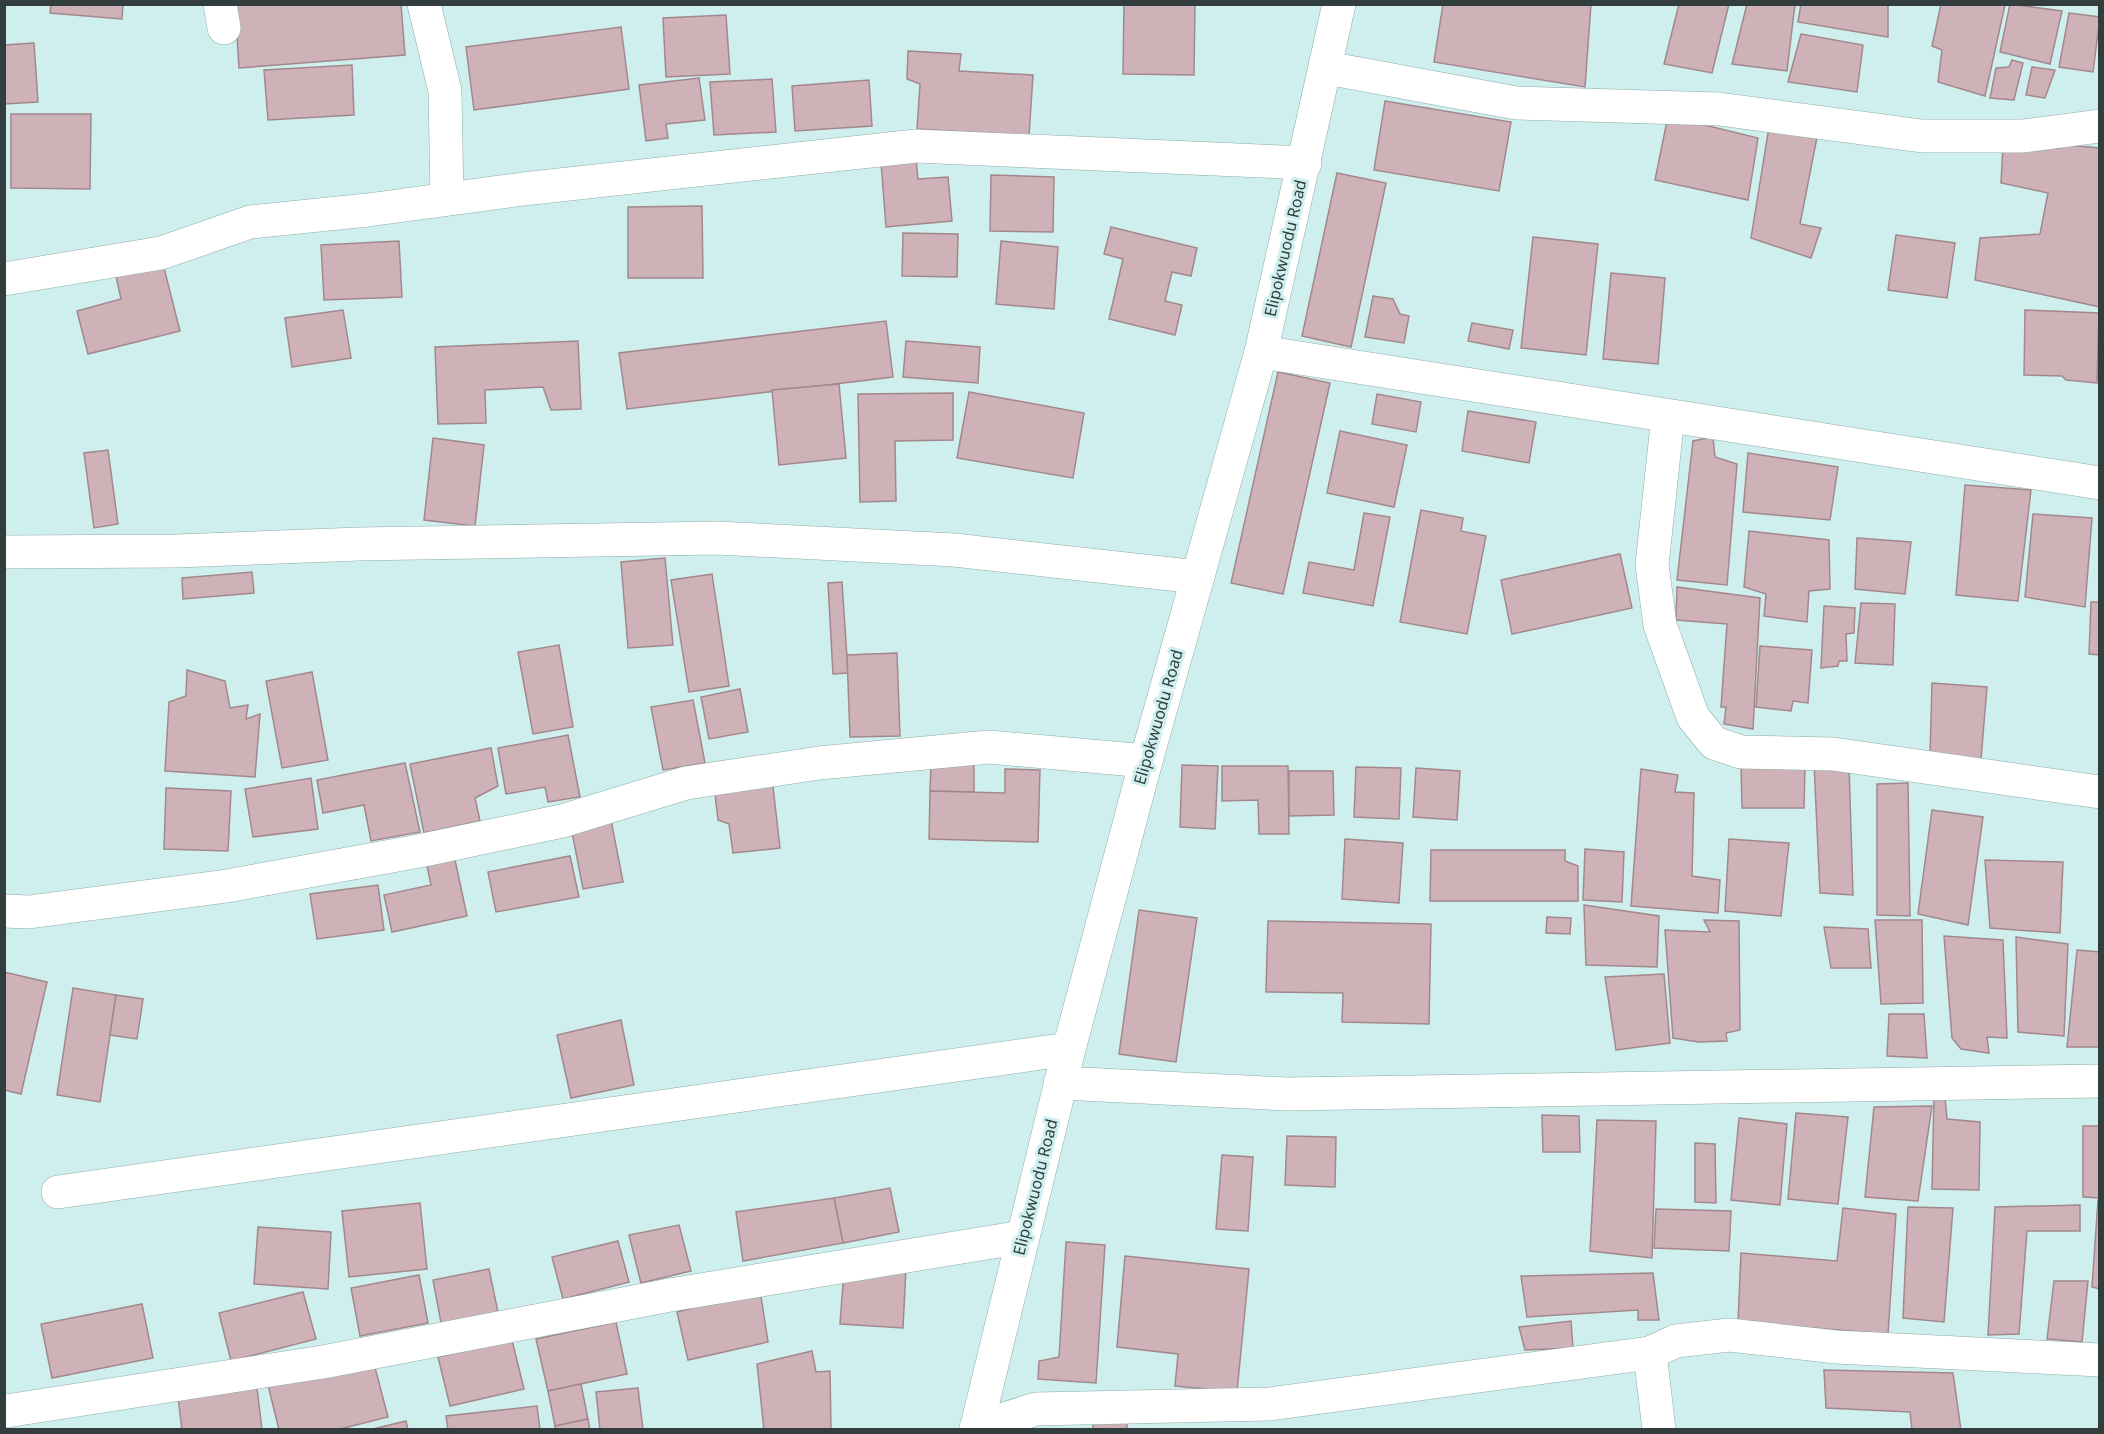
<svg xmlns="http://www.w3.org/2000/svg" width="2104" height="1434" font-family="'Noto Sans',sans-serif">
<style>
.building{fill:#ceb2b8;stroke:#a2888d;stroke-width:1.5}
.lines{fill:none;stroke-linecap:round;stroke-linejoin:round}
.minor-casing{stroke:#8dacaa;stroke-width:34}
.minor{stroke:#fff;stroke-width:33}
.labels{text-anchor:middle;stroke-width:6;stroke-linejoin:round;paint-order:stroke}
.street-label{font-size:16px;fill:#313e3d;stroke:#cfefee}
</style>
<rect width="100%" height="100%" fill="#cfefee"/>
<g class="building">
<polygon points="51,4 123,4 122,19 50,13"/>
<polygon points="235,4 401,4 405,55 239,68"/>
<polygon points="1124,4 1195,4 1194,75 1123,74"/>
<polygon points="1443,4 1591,4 1585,87 1434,62"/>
<polygon points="1679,4 1729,4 1712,73 1664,64"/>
<polygon points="1747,4 1795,4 1787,71 1732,64"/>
<polygon points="1801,4 1888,4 1888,37 1798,22"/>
<polygon points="1941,4 2005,5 1985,96 1938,82 1942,50 1932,46"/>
<polygon points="2010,4 2062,11 2050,64 2000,52"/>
<polygon points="2069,13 2100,17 2093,72 2059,67"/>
<polygon points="726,15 730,74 666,77 663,18"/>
<polygon points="621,27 629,89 474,110 466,47"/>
<polygon points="1801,34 1863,45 1857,92 1788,82"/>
<polygon points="34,43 38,102 4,104 4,45"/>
<polygon points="908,51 961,54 959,71 1033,75 1029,136 917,129 920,84 907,79"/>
<polygon points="2012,60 2023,63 2014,100 1990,98 1996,68 2009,67"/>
<polygon points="352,65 354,115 268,120 264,70"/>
<polygon points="2032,67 2055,70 2045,98 2026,95"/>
<polygon points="699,78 705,120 666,124 668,138 646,141 639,85"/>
<polygon points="772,79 776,132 714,135 710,82"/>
<polygon points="869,80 872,126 795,131 792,86"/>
<polygon points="1385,101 1511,122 1499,191 1374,170"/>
<polygon points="11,114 91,114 90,189 11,188"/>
<polygon points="1668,116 1758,138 1748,200 1655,180"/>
<polygon points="1770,121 1818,132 1800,224 1821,228 1811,258 1751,238"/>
<polygon points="2003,145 2060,148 2067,145 2100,148 2100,307 1975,280 1980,238 2040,234 2048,193 2001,183"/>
<polygon points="916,159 918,179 948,177 952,221 886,227 881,162"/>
<polygon points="1337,173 1386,183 1351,347 1302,336"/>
<polygon points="991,175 1054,177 1053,232 990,231"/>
<polygon points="702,206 703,278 628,278 628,207"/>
<polygon points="1111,227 1197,248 1191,276 1172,272 1165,301 1182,305 1175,335 1109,319 1123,259 1104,254"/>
<polygon points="903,233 958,234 957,277 902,276"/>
<polygon points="1896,235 1955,243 1947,298 1888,290"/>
<polygon points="1533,237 1598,244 1586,355 1521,348"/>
<polygon points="399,241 402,297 324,300 321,245"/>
<polygon points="1001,241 1058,247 1054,309 996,304"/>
<polygon points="163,264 180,331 88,354 77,311 121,299 116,276"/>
<polygon points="1611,273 1665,278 1658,364 1603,359"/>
<polygon points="1373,296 1393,299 1400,314 1409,316 1404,343 1365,337"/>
<polygon points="343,310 351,358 292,367 285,318"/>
<polygon points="2025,310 2099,313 2097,383 2066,380 2062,376 2024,375"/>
<polygon points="886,321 893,377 627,409 619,353"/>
<polygon points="1472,323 1513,330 1509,349 1468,341"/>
<polygon points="578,341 581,409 551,410 543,387 485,390 486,423 438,424 435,347"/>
<polygon points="906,341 980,347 978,383 903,377"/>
<polygon points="1278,372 1330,383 1283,594 1231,583"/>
<polygon points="839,384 846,458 779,465 772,390"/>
<polygon points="969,392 1084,413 1073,478 957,458"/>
<polygon points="953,393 953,440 895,441 896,501 860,502 858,394"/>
<polygon points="1377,394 1421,402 1416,432 1372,424"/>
<polygon points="1468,411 1536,422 1529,463 1462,451"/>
<polygon points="1340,431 1407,445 1394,507 1327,493"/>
<polygon points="1713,437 1715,457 1737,464 1727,585 1677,580 1693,441"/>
<polygon points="433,438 484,445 475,526 424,520"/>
<polygon points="108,450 118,524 94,528 84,453"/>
<polygon points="1748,453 1838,467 1830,520 1743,512"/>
<polygon points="1965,485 2031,490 2018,601 1956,595"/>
<polygon points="1421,510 1463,518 1461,531 1486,536 1467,634 1400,622"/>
<polygon points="1364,513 1390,517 1373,606 1303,593 1309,562 1354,570"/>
<polygon points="2033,514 2092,518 2085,607 2025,597"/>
<polygon points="1749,531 1829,540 1830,589 1809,591 1807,622 1764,616 1766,594 1744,587"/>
<polygon points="1857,538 1911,542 1905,594 1855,589"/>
<polygon points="1620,554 1632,608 1512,634 1501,580"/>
<polygon points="665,558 673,645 628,648 621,562"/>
<polygon points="252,572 254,593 183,599 182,578"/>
<polygon points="712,574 729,686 689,692 671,580"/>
<polygon points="842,582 848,673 833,674 828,583"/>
<polygon points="1677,587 1760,598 1753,729 1724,724 1726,707 1721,707 1727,624 1676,620"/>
<polygon points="2091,602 2100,602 2100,655 2089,654"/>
<polygon points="1861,603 1895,604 1893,665 1855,663"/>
<polygon points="1824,606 1855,608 1854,633 1846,634 1847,661 1839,661 1838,666 1821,668"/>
<polygon points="559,645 573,727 533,734 518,652"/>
<polygon points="1760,646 1812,650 1808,703 1793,701 1791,711 1756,707"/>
<polygon points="897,653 900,736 850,737 847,655"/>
<polygon points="187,670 225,681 230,708 248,705 246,719 260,714 255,777 165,771 169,702 186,696"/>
<polygon points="312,672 328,760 282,768 266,681"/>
<polygon points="1932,683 1987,687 1981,759 1930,754"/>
<polygon points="740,689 748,732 709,739 701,697"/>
<polygon points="693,700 705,763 663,770 651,707"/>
<polygon points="568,735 580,797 548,802 545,787 506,794 498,748"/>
<polygon points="491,748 498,786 475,798 480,821 424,833 410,764"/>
<polygon points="405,763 420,832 371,841 364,805 323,813 317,780"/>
<polygon points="1814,763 1849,764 1853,895 1820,893"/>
<polygon points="1741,764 1805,767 1804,808 1742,808"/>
<polygon points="974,765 974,792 930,791 931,766"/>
<polygon points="1182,765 1218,766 1215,829 1180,827"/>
<polygon points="1222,766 1288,766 1289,834 1259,834 1258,800 1222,801"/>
<polygon points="1356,767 1401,768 1399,819 1354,817"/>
<polygon points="1416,768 1460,771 1457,820 1413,817"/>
<polygon points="1005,769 1040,770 1038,842 929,839 930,791 1005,793"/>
<polygon points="1641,769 1678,775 1675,792 1694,793 1692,876 1720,880 1718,913 1631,906"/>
<polygon points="1289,771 1333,771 1334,815 1289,816"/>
<polygon points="311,778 318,829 253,837 245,789"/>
<polygon points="772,778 780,848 733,853 729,824 718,820 714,785"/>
<polygon points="1908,783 1910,916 1877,915 1877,784"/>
<polygon points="166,788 231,791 228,851 164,849"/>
<polygon points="1932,810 1983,817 1968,925 1918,914"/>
<polygon points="611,820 623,882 583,889 571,827"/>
<polygon points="1345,839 1403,843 1399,903 1342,899"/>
<polygon points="1729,839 1789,843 1781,916 1725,911"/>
<polygon points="1585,849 1624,852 1622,902 1583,900"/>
<polygon points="1431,850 1565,850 1565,861 1578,866 1578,901 1430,901"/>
<polygon points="454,855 467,916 392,932 384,895 431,885 426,861"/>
<polygon points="570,856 579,897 496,912 488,872"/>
<polygon points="1985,860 2063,862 2060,933 1990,928"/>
<polygon points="378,885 384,930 317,939 310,894"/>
<polygon points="1584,905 1659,916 1657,967 1586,965"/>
<polygon points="1139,910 1197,918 1176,1062 1119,1054"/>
<polygon points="1547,917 1571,918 1570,934 1546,933"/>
<polygon points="1704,920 1739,921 1740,1030 1726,1033 1727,1041 1699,1042 1673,1038 1665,930 1710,932"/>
<polygon points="1875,920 1922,920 1923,1003 1881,1004"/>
<polygon points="1268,921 1431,924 1429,1024 1342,1022 1343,993 1266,992"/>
<polygon points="1824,927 1868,929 1871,968 1831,968"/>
<polygon points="1944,936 2003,940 2007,1038 1987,1037 1989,1053 1961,1049 1952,1038"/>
<polygon points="2016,937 2068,944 2064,1036 2018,1032"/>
<polygon points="2077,950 2100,952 2100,1047 2067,1047"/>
<polygon points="4,972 47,982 21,1094 4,1090"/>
<polygon points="1664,974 1670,1043 1616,1050 1605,977"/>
<polygon points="73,988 116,995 100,1102 57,1095"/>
<polygon points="116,995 143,999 137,1039 110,1035"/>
<polygon points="1889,1014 1924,1014 1927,1058 1887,1056"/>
<polygon points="621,1020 634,1085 571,1098 557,1035"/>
<polygon points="1934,1097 1945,1098 1947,1119 1980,1122 1979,1190 1932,1189"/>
<polygon points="1932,1106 1918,1201 1865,1197 1874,1107"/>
<polygon points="1796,1113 1848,1117 1838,1204 1788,1199"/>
<polygon points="1542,1115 1579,1116 1580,1152 1543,1152"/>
<polygon points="1739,1118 1787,1124 1780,1205 1731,1200"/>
<polygon points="1597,1120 1656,1121 1652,1258 1590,1251"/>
<polygon points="2083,1126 2100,1126 2100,1198 2083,1197"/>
<polygon points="1287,1136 1336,1137 1335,1187 1285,1185"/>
<polygon points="1695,1143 1715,1144 1716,1203 1695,1202"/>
<polygon points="1222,1155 1253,1157 1248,1231 1216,1229"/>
<polygon points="890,1188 899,1232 843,1243 834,1198"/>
<polygon points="834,1198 843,1243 743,1261 736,1212"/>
<polygon points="2098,1200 2100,1200 2100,1289 2092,1287"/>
<polygon points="420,1203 427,1269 349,1277 342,1211"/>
<polygon points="2080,1205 2080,1231 2027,1231 2019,1334 1988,1335 1995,1207"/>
<polygon points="1908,1207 1953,1208 1944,1322 1903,1318"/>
<polygon points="1843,1208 1896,1214 1888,1334 1738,1322 1741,1253 1837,1261"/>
<polygon points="1656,1209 1731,1211 1729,1251 1654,1248"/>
<polygon points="679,1225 691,1271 641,1283 629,1235"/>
<polygon points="258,1227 331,1232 328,1289 254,1284"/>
<polygon points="618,1241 629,1282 563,1299 552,1257"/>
<polygon points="1066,1242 1105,1245 1096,1383 1038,1379 1039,1361 1059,1357"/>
<polygon points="1125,1256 1249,1269 1237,1392 1175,1386 1178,1354 1117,1347"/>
<polygon points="906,1268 903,1328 840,1324 844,1270"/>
<polygon points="489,1269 499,1317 442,1328 433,1280"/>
<polygon points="1653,1273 1659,1320 1638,1320 1638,1310 1527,1317 1521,1276"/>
<polygon points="419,1275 428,1323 360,1336 351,1288"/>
<polygon points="2054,1281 2088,1281 2082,1342 2047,1339"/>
<polygon points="760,1290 768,1342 688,1360 677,1312"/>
<polygon points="303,1292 316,1339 231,1361 219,1313"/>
<polygon points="142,1304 153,1358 52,1378 41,1324"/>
<polygon points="1571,1321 1573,1348 1525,1350 1519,1327"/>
<polygon points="616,1322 627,1374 548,1391 536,1339"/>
<polygon points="512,1340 524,1389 450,1406 438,1357"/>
<polygon points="812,1351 816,1372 830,1371 831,1430 764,1430 757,1364"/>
<polygon points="373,1360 388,1417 336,1430 279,1430 268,1385"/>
<polygon points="1824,1370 1953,1373 1961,1430 1912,1430 1910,1412 1826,1408"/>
<polygon points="581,1384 588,1419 555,1426 548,1391"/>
<polygon points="257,1388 262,1430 182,1430 178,1397"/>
<polygon points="638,1388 643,1430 600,1430 596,1392"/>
<polygon points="537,1406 540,1430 448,1430 446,1416"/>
<polygon points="588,1419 590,1430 555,1430 555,1426"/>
<polygon points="406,1421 408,1430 369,1430"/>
<rect x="1093" y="1423" width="34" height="7"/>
</g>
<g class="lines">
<g class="minor-casing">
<g id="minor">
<polyline points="220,4 224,28"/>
<polyline points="424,4 445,91 447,199"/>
<polyline points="1327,68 1516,103 1719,109 1922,136 2023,136 2100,126"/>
<polyline points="4,279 161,253 250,222 368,210 523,189 916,146 1305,163"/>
<polyline points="1261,352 2100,483"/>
<polyline points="1668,416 1652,565 1660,625 1693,717 1714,743 1741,752 1833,754 2100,792"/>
<polyline points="4,552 177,551 359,544 717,538 954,550 1198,577"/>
<polyline points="4,911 29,912 227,886 419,851 562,821 686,783 819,763 989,747 1146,761"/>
<polyline points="1060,1083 1287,1094 2100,1081"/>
<polyline points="58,1192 1069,1049"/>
<polyline points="1650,1353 1659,1430"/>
<polyline points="6,1411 323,1362 670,1295 1022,1237"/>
<polyline points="976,1428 1036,1409 1270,1404 1650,1353 1676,1341 1729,1335 1836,1347 2100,1360"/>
<polyline points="976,1430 1069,1049 1146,761 1261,352 1339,4"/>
</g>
</g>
<use href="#minor" class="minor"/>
</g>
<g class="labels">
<g class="street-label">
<text transform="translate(1285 248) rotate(-77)" y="6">Elipokwuodu Road</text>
<text transform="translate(1158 717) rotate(-74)" y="6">Elipokwuodu Road</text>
<text transform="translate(1035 1187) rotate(-76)" y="6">Elipokwuodu Road</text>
</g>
</g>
<rect width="2104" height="1434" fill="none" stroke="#313e3d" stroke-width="12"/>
</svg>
